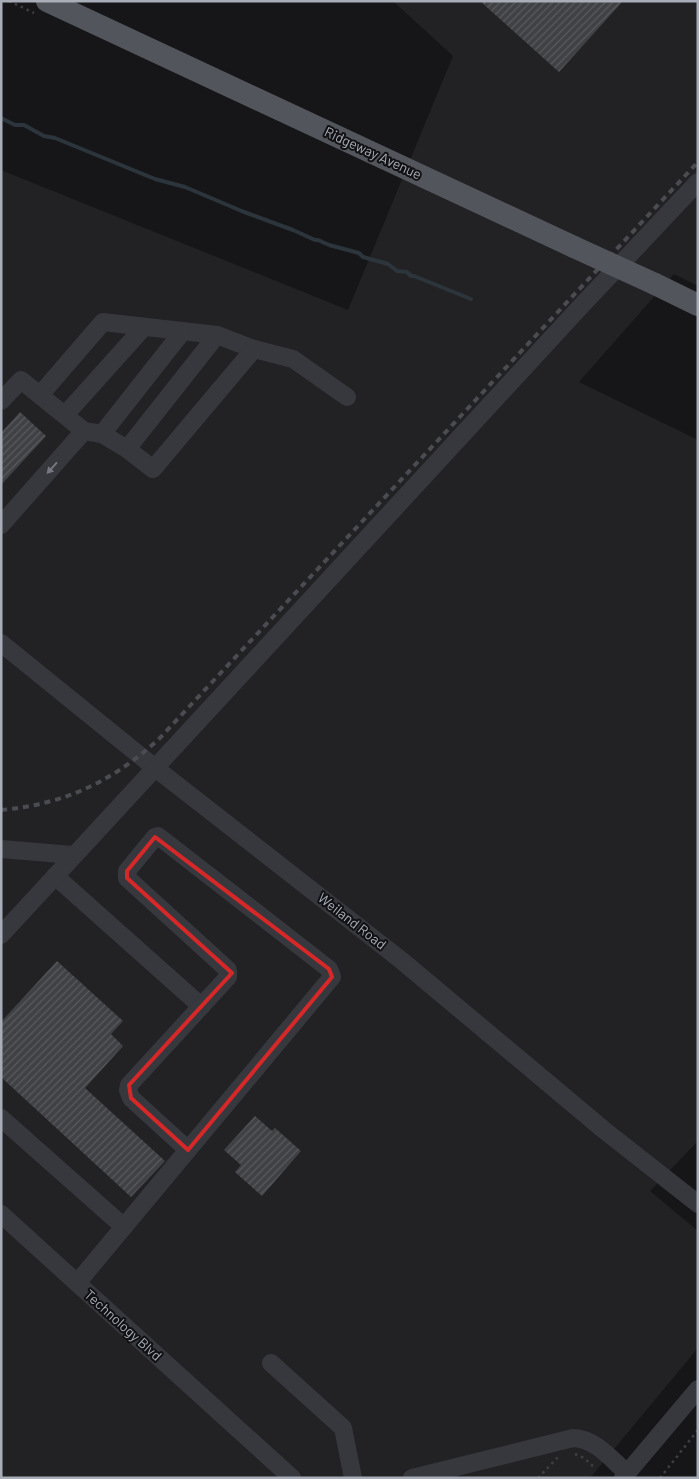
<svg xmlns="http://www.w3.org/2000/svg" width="699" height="1479" font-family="Barlow,sans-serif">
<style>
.built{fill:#222225}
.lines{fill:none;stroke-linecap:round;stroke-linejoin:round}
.stream{stroke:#2c353c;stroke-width:4}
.building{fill:url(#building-hatch)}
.path{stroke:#3d3f44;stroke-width:2.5;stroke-dasharray:2.5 4;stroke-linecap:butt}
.minor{stroke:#37383d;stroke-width:18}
.major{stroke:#53555c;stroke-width:22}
.rail{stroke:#4a4c52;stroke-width:4;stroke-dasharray:6 5;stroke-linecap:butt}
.major-bridge{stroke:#53555c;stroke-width:22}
.oneway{fill:#757881}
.marked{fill:none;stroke:#d62828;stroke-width:4;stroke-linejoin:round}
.labels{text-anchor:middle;stroke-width:4;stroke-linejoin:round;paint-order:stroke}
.street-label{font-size:14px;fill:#a8adb8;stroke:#111113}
</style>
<defs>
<pattern id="building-hatch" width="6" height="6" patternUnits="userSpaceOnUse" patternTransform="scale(1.25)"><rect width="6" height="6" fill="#404145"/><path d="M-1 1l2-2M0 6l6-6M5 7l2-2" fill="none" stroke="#595a5e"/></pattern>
</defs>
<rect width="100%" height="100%" fill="#161618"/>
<polygon class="built" points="393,1 698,1 698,286 674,274 579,382 698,440 698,1141 650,1191 698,1231 698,1348 590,1478 1,1478 1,170 348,310 453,56"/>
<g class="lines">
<polyline class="stream" points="1,118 15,125 24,125 44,136 55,138 155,179 185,187 244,212 293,230 315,240 318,240 329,245 359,253 363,257 388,264 397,271 407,272 411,276 414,276 471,299"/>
</g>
<g class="building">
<polygon points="480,1 623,1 559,72"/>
<polygon points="20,412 46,436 1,485 1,433"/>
<polygon points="57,961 123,1021 111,1034 123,1046 85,1088 165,1161 131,1197 1,1077 1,1022"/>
<polygon points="255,1116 272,1131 275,1128 301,1151 262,1196 235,1172 241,1165 224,1150"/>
</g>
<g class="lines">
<g class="path">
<polyline points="9,1 34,13"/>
<polyline points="575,1454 584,1458 595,1468"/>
<polyline points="538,1478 558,1457"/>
<polyline points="660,1478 698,1430"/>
</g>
<g class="minor">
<polyline points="40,395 103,322 217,335 254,349 293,359 347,397"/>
<polyline points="1,401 21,380 84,431 102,434 127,449 153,469 254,349"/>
<polyline points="65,415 144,327"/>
<polyline points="102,434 183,331"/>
<polyline points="127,449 217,335"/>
<polyline points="1,525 84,431"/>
<polyline points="1,643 154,767 401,960 604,1130 698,1204"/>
<polyline points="1,849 73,855"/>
<polyline points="55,876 201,1006"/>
<polyline points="1,935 582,305 698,182"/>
<polyline points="1,1118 124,1227"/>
<polyline points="1,1214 292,1478"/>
<polyline points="77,1283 332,977 329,969 158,836 155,837 127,871 127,878 228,970 228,977 129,1085 128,1090 131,1098 188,1150"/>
<polyline points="271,1363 343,1428 353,1478"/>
<path d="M412 1478 573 1438C596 1439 611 1459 627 1473"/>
<polyline points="623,1478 698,1389"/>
</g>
<g class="major">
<polyline points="47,1 574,247"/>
<polyline points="655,284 698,305"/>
</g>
<path class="rail" d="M1 810C65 804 111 782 158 740L698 162"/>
<polyline class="major-bridge" points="574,247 655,284"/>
</g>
<defs><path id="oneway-solid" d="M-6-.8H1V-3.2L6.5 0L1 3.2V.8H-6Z" transform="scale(1.25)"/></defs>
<use class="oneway" href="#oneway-solid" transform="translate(52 468) rotate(132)"/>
<path class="marked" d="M155 837 329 969 332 977 188 1150 131 1098 129 1085 232 973 127 878V871Z"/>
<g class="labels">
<g class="street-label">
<text transform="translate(373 153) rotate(25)" y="5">Ridgeway Avenue</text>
<text transform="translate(352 921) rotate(38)" y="5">Weiland Road</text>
<text transform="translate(123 1325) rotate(42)" y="5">Technology Blvd</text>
</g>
</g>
<rect width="699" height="1479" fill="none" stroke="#a8adb8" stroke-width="5"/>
</svg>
